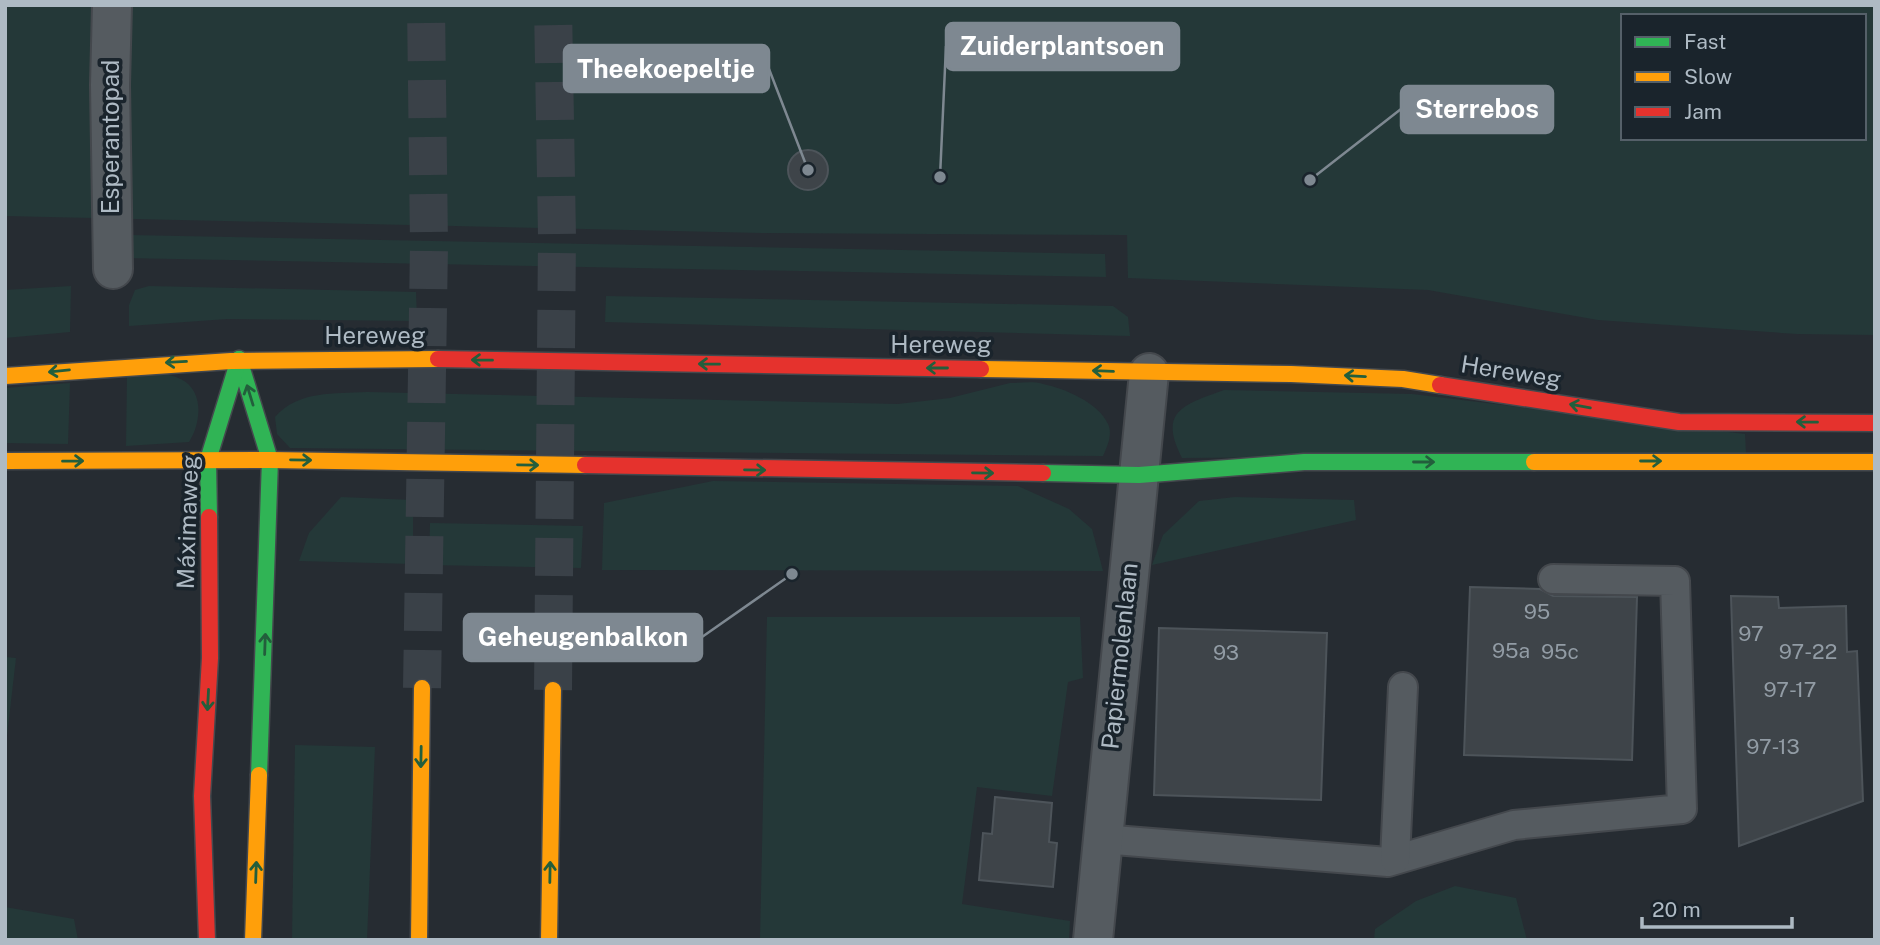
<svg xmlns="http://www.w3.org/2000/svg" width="1880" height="945" font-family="'Public Sans',sans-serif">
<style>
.green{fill:#243838;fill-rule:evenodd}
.building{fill:#3e4449;stroke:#4d545a;stroke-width:2}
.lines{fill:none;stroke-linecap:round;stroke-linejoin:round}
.highway-tunnel{stroke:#3a4148;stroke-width:38;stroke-dasharray:38 19;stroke-linecap:butt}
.lane-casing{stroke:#44484d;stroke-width:32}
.street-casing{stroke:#44484d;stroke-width:42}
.fast-casing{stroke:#44484d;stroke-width:19}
.slow-casing{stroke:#44484d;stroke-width:19}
.jam-casing{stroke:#44484d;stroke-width:19}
.lane{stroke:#555b60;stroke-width:28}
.street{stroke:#555b60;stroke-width:38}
.fast{stroke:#30b455;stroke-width:16}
.slow{stroke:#ff9f0a;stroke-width:16}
.jam{stroke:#e5322d;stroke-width:16}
.oneway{stroke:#235e3c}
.labels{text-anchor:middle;stroke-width:7;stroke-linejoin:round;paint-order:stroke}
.number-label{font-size:21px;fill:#929ca5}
.street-label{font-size:24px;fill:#aebac4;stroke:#1a242c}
.leader{fill:none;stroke:#7e8891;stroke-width:2.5}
.callout-dot{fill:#7e8891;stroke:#1a242c;stroke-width:2.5}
.callout{fill:#7e8891;stroke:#7e8891;stroke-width:2.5}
.callout-label{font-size:26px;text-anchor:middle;font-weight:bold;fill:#fff}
</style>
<rect width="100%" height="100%" fill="#262c32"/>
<g class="green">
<path d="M5 5H1875V335L1797 334 1598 320 1428 290 1128 278 1127 235 761 233 5 216ZM1623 16H1864V138H1623Z"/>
<polygon points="129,235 1105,254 1106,277 123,258"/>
<polygon points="71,286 70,332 5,338 5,290"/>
<polygon points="149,286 416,292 417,321 227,319 129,326 129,305 135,290"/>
<polygon points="606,296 1113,306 1128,317 1130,336 605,322"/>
<path d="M127 375C141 375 163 372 176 377 205 387 202 422 189 442L126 446Z"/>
<polygon points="70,383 68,444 5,443 5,388"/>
<path d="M1010 383C1021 383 1033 381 1043 384 1064 388 1099 403 1108 424 1113 434 1107 447 1103 456L290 448 277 434 275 417C299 390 334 394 367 392L898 404 950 398Z"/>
<path d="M1224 390 1412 394 1745 434 1746 453 1182 458C1158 411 1183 405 1224 390Z"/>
<polygon points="713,481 1018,486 1069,509 1092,529 1103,571 602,570 604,503"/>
<polygon points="341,497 413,500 413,564 299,561 309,533"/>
<polygon points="1235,497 1354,500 1356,520 1152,565 1163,535 1199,501"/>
<polygon points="430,523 583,526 581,568 429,565"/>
<polygon points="767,617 1080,617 1083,678 1068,682 1052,796 977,787 962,904 1070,921 1069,940 760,940"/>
<polygon points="5,657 16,658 5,753"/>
<polygon points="295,745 375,747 367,940 292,940"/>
<polygon points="1455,886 1516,898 1527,940 1374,940 1375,929 1416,901"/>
<polygon points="5,907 74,919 78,940 5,940"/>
</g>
<g class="building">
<circle cx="808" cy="170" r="20"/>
<polygon points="1470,587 1540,589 1553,596 1637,597 1632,760 1464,755"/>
<polygon points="1731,596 1778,597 1779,608 1846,606 1847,652 1857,651 1863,801 1739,846"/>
<polygon points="1159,628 1327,633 1321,800 1154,795"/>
<polygon points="995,797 1052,803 1049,842 1057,843 1053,887 979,880 983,833 992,834"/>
</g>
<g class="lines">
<g class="highway-tunnel">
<polyline points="422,688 429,245 426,5"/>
<polyline points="553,690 557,237 553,5"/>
</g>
<g class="lane-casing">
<g id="lane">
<polyline points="1102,839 1388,862 1514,825 1682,809 1675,581 1553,579"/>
<polyline points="1395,859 1403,687"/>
</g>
</g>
<g class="street-casing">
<g id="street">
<polyline points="112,5 110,85 113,269"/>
<polyline points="1093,940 1149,373"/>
</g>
</g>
<g class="fast-casing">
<g id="fast">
<polyline points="239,359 270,460 259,775"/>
<polyline points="1043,473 1139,475 1304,462 1534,462"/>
<polyline points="209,517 208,460 239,359"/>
</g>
</g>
<g class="slow-casing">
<g id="slow">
<polyline points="981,369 1291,374 1403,379 1440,385"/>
<polyline points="5,376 231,361 438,359"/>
<polyline points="5,461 270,460 585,465"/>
<polyline points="1534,462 1875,462"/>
<polyline points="253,940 259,775"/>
<polyline points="419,940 422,688"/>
<polyline points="549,940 553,690"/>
</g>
</g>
<g class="jam-casing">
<g id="jam">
<polyline points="438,359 981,369"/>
<polyline points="1440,385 1679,422 1875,423"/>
<polyline points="585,465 1043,473"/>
<polyline points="207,940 202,796 210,658 209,517"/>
</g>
</g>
<use href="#lane" class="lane"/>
<use href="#street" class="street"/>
<use href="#fast" class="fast"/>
<use href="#slow" class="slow"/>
<use href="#jam" class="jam"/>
</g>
<defs><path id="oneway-shaft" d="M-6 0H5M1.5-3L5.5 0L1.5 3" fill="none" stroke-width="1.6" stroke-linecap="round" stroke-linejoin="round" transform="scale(1.75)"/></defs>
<g class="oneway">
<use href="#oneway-shaft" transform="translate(482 360) rotate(-179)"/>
<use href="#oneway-shaft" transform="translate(176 362) rotate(177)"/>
<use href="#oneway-shaft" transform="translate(709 364) rotate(-179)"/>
<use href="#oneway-shaft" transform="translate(937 368) rotate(180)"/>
<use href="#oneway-shaft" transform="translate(59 371) rotate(174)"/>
<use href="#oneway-shaft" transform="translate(1103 371) rotate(-178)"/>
<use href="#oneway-shaft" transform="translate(1355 376) rotate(-177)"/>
<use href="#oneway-shaft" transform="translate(250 395) rotate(-107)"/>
<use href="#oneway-shaft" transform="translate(1580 406) rotate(-170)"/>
<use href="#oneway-shaft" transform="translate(1807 422) rotate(-179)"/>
<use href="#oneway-shaft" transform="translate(301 460) rotate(1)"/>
<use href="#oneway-shaft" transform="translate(73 461) rotate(-1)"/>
<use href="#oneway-shaft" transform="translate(1651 461)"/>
<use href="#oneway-shaft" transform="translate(1424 462)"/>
<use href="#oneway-shaft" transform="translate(528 465) rotate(1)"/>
<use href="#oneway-shaft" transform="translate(755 470) rotate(1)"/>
<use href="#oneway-shaft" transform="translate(983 473) rotate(1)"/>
<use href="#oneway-shaft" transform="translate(265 644) rotate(-88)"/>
<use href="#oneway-shaft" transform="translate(208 700) rotate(93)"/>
<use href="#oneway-shaft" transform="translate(421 757) rotate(91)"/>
<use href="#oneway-shaft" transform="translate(256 872) rotate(-88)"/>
<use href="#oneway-shaft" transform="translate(550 872) rotate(-89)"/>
</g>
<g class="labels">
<g class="number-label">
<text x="1537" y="619">95</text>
<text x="1751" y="641">97</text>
<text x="1511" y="658">95a</text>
<text x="1560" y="659">95c</text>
<text x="1808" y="659">97-22</text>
<text x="1226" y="660">93</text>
<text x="1790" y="697">97-17</text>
<text x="1773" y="754">97-13</text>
</g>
<g class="street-label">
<text transform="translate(111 137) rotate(-90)" y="8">Esperantopad</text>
<text x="375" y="344">Hereweg</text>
<text x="941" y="353">Hereweg</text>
<text transform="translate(1511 372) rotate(9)" y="8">Hereweg</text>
<text transform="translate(188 522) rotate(-88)" y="8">Máximaweg</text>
<text transform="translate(1120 656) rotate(-84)" y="8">Papiermolenlaan</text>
</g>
</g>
<path class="leader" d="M940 177L946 46M808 170L769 69M1310 180L1401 109M792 574L702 637"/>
<g class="callout-dot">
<circle cx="940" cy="177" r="7"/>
<circle cx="808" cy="170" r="7"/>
<circle cx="1310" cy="180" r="7"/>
<circle cx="792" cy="574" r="7"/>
</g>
<g class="callout">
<rect x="946" y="23" width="233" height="47" rx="7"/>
<rect x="564" y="45" width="205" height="47" rx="7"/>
<rect x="1401" y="86" width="152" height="47" rx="7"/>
<rect x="464" y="614" width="238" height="47" rx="7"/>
</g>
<g class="callout-label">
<text x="1062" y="55">Zuiderplantsoen</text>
<text x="666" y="78">Theekoepeltje</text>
<text x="1477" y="118">Sterrebos</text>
<text x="583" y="646">Geheugenbalkon</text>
</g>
<rect width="1880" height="945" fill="none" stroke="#aebac4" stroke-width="14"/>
<rect x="1621" y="14" width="245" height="126" fill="#1a242c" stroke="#556069" stroke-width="2"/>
<rect x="1635" y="37" width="35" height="10" fill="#30b455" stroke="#556069" stroke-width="2"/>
<text x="1684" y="49" font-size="21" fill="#aebac4">Fast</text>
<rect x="1635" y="72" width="35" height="10" fill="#ff9f0a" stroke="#556069" stroke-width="2"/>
<text x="1684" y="84" font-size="21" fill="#aebac4">Slow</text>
<rect x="1635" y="107" width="35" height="10" fill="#e5322d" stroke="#556069" stroke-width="2"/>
<text x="1684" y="119" font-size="21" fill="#aebac4">Jam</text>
<path d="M1642 917v10h150v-10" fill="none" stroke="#aebac4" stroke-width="3.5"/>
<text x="1652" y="917" font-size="21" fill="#aebac4" stroke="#1a242c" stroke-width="5" paint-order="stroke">20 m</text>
</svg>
